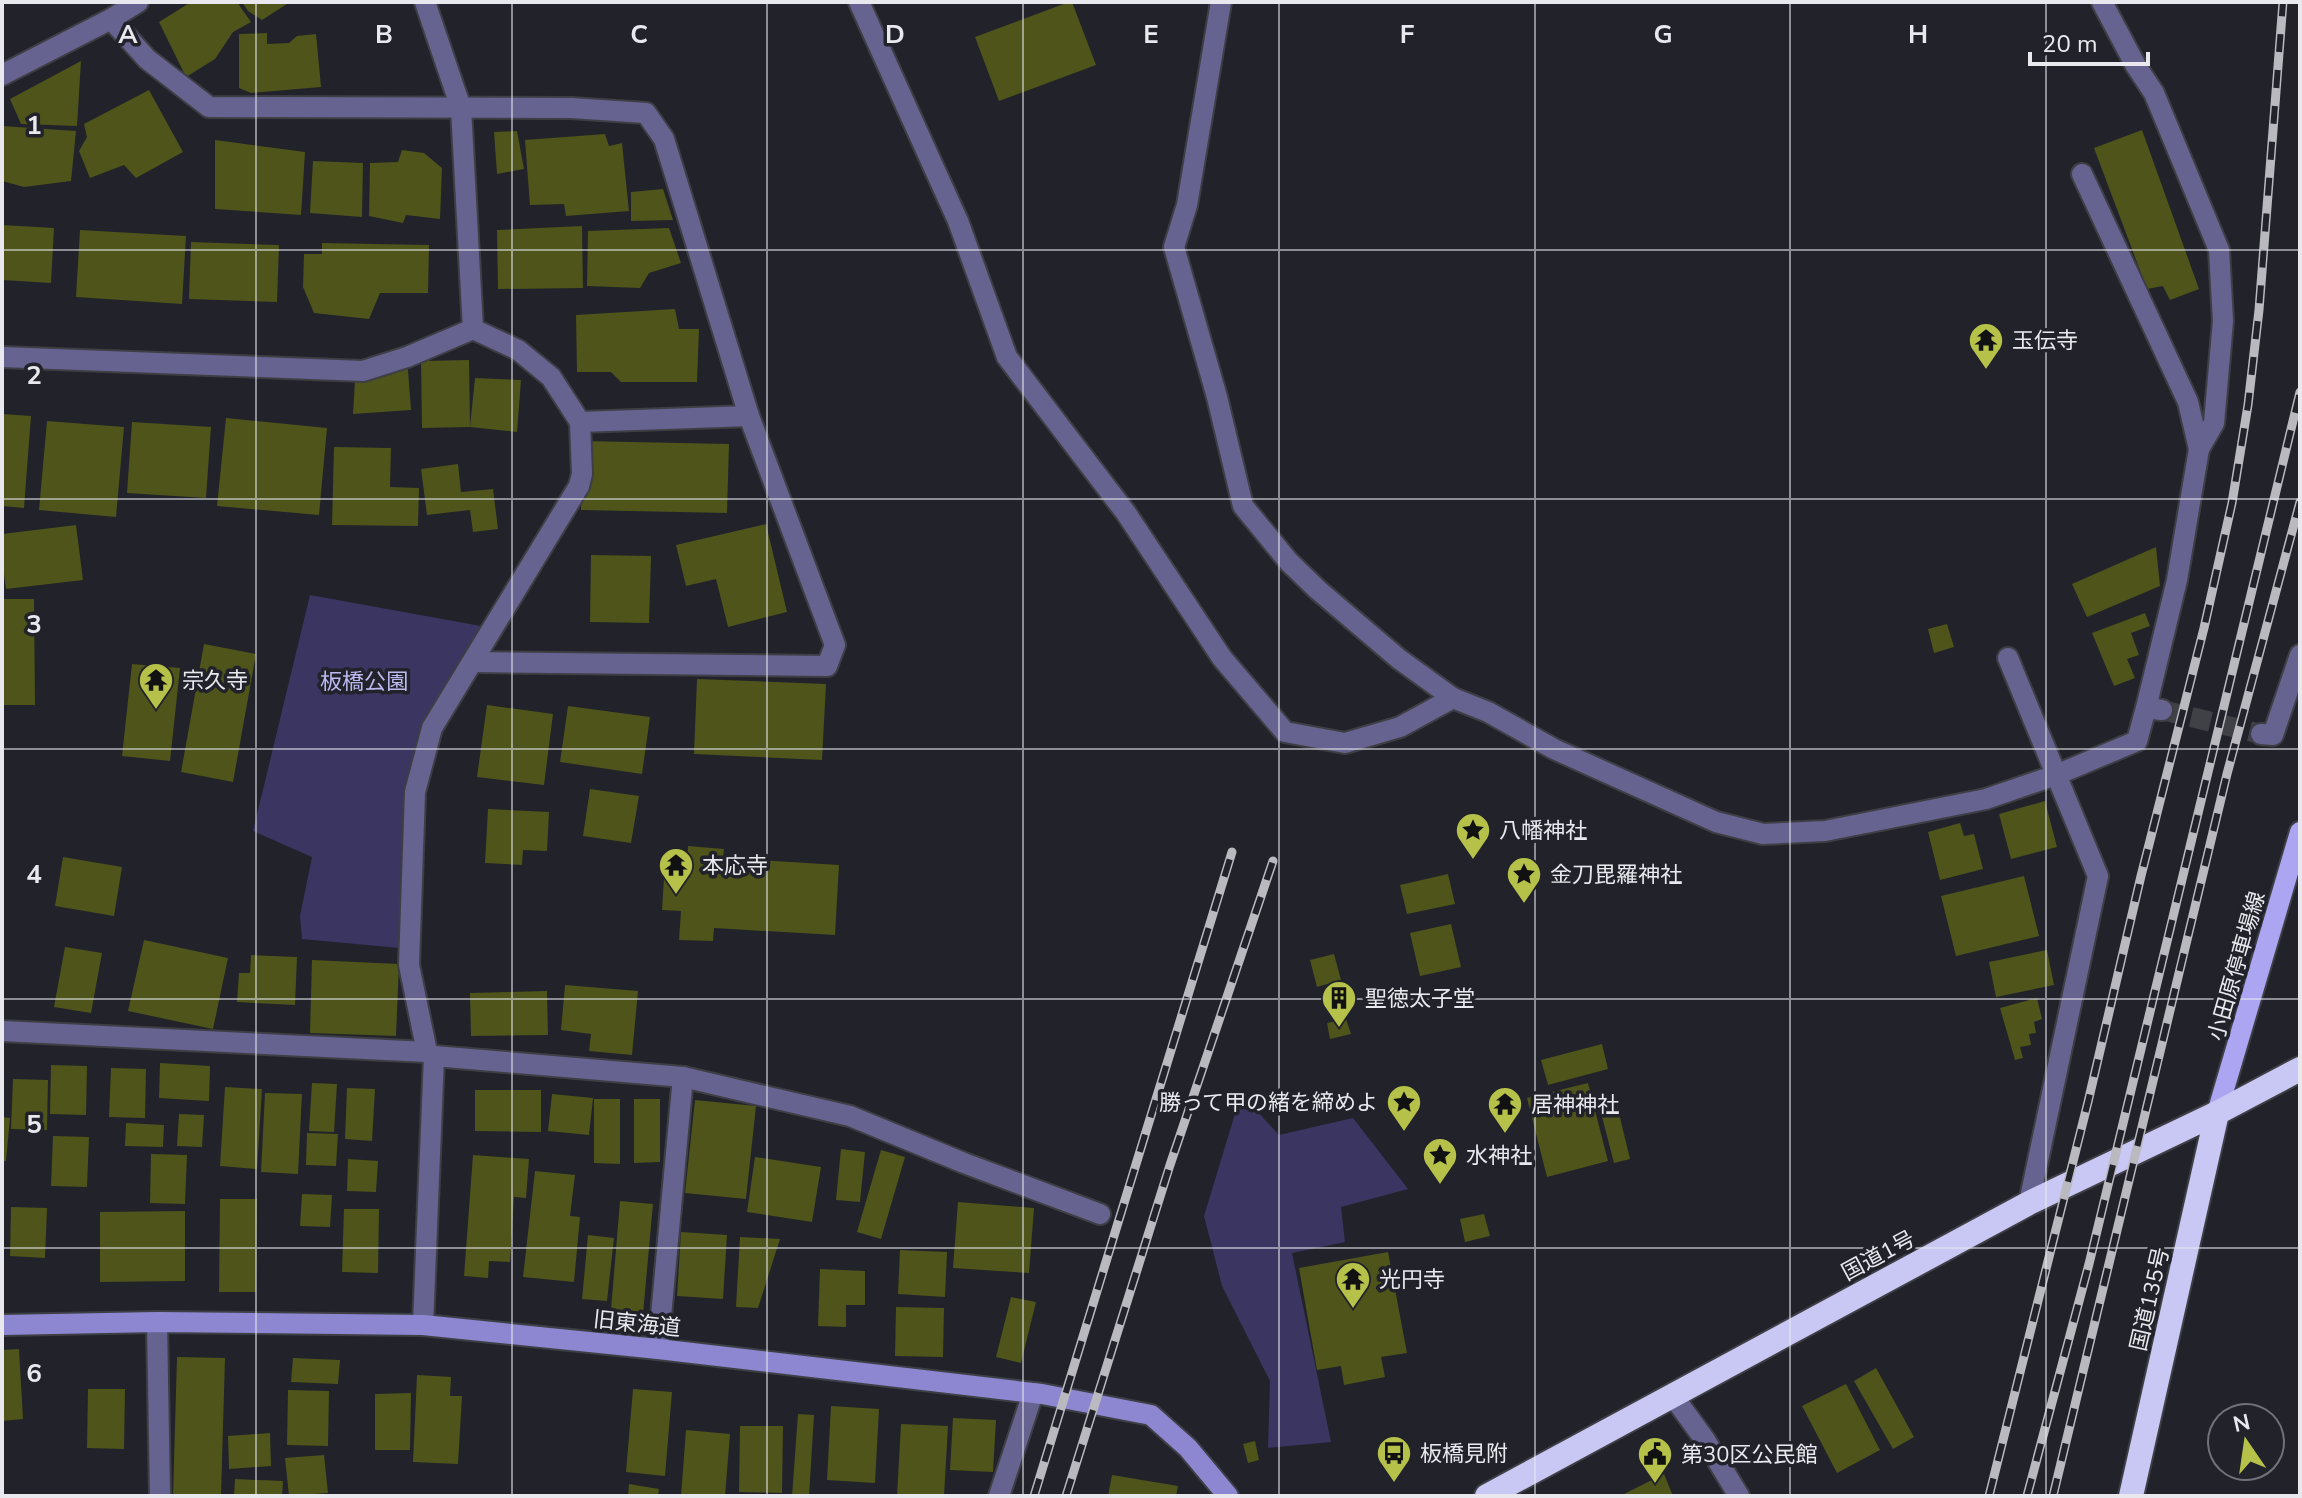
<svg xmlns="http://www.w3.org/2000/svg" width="2302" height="1498" font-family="'Nunito Sans','Noto Sans JP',sans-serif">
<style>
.green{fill:#3a3561}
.building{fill:#4e541a}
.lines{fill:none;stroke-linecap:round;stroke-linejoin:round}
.street-tunnel{stroke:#404047;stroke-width:20;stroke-dasharray:20 10;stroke-linecap:butt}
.lane-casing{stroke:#3e3e45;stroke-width:24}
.street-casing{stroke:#3e3e45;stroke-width:24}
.secondary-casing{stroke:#3e3e45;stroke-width:24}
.primary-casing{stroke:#3e3e45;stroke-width:24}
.highway-casing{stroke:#3e3e45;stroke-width:28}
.lane{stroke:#676391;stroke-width:20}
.street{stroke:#676391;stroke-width:20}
.secondary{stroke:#8d87d1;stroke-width:20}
.primary{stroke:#aca6f2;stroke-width:20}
.highway{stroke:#c9c8f5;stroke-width:24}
.rail-casing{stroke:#b9b9bf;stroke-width:9}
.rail{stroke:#22222a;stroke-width:6;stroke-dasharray:18;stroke-linecap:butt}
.grid{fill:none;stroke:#e8e8ee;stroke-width:2;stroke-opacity:0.55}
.labels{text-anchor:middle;stroke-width:7;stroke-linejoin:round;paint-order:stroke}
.poi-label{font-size:22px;fill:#e8e8ee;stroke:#22222a;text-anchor:start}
.park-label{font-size:22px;fill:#bbb9f0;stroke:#22222a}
.street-label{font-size:22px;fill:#e8e8ee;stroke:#22222a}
.grid-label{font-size:26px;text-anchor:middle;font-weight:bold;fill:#e8e8ee;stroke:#22222a;stroke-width:7;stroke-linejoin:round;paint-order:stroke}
</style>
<rect width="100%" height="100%" fill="#22222a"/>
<g class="green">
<polygon points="310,595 481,626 423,726 406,789 399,948 302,939 300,916 312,857 253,831"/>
<polygon points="1241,1094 1279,1135 1353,1118 1408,1189 1341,1207 1345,1242 1292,1253 1331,1442 1268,1448 1270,1381 1222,1286 1204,1216"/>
</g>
<g class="building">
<polygon points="191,2 237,2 251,22 233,32 215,59 186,77 159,22"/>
<polygon points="242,2 290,2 262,20 248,11"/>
<polygon points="1069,2 1072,2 1096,65 999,101 975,37"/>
<polygon points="267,33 267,44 289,43 297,36 316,34 321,87 251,93 239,88 239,34"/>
<polygon points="81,61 77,126 21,124 10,99"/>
<polygon points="149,90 183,152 136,178 124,165 90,178 79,151 87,137 84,124"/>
<polygon points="2,126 76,131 71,181 24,187 2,181"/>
<polygon points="2142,130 2199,289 2170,300 2163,286 2147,289 2094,148"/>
<polygon points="517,131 524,169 497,174 494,132"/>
<polygon points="605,134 609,146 622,143 629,211 566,216 564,204 530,205 525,140"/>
<polygon points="215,140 305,152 301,215 215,209"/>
<polygon points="402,150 424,153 442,168 440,219 406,215 403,223 369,216 370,163 398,162"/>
<polygon points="313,161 363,163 362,217 310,213"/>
<polygon points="663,189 673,220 631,221 631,192"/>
<polygon points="2,225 54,228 51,283 2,280"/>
<polygon points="582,226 583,288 498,289 497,230"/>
<polygon points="669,228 681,263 649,273 640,288 587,286 588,231"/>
<polygon points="80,230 186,236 182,304 76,297"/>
<polygon points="191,242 279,245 277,302 189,299"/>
<polygon points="322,243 429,245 428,293 380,293 369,319 314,313 303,287 304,254 322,254"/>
<polygon points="675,309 679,329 699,329 697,382 621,382 611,372 577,372 576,315"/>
<polygon points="407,357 411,410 353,414 355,381"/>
<polygon points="469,360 470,427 475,378 521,380 517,432 470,427 422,428 421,361"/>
<polygon points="2,414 31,416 24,508 2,506"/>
<polygon points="226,418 327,428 319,515 217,506"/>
<polygon points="47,421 124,427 116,517 39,510"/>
<polygon points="132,422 211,427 206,498 127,493"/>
<polygon points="583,441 729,444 727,513 581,510"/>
<polygon points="334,447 391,448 390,487 419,488 418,526 332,525"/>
<polygon points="458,464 461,492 493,489 498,529 473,532 470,510 427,515 421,469"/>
<polygon points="766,524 787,612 728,627 716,579 686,586 676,545"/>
<polygon points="76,525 83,580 6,589 2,559 2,534"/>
<polygon points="2156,547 2160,586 2087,617 2072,584"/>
<polygon points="591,555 651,556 649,623 590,622"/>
<polygon points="2,599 34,599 35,705 2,705"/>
<polygon points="2145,613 2150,626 2131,633 2139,655 2127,659 2135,678 2114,686 2092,633"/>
<polygon points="1947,624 1954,647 1934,653 1928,629"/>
<polygon points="204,644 256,654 233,782 181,772"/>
<polygon points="132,664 180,668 170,761 122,756"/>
<polygon points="697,679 826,684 822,760 694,754"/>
<polygon points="487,705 553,714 544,785 477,777"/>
<polygon points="568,706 650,717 642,774 560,762"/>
<polygon points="590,789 639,796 631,843 583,836"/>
<polygon points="2045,801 2057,847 2011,859 1999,814"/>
<polygon points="488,809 549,812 547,851 523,850 522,865 485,863"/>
<polygon points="1960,823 1964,836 1974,834 1983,869 1940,880 1928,832"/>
<polygon points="688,846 724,849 723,858 839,865 835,935 714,928 713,941 679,940 681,911 662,910 665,862 687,863"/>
<polygon points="63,857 122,867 114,916 55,906"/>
<polygon points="1448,874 1455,904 1407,914 1400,885"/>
<polygon points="2024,876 2039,936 1956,956 1941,896"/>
<polygon points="1451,924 1461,967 1420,976 1410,933"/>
<polygon points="144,940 228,958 213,1029 128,1011"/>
<polygon points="65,947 102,953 91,1013 54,1007"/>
<polygon points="2047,950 2054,985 1996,997 1989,962"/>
<polygon points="1334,954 1341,980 1317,987 1310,960"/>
<polygon points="251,955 297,957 295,1005 237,1002 239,973 250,973"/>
<polygon points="312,960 399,964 396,1036 310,1033"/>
<polygon points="565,985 638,991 632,1055 589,1051 591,1034 561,1030"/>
<polygon points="547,991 548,1035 471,1036 470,993"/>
<polygon points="2037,998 2042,1019 2034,1022 2036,1033 2029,1034 2031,1045 2020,1047 2023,1058 2015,1060 2000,1008"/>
<polygon points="1346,1019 1351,1034 1330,1039 1327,1023"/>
<polygon points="1602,1044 1608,1069 1548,1085 1541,1060"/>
<polygon points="160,1063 210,1066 209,1101 159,1098"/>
<polygon points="51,1065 87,1066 86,1115 50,1114"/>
<polygon points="111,1068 146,1069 145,1118 109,1117"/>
<polygon points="13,1079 48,1080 47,1130 11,1129"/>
<polygon points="312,1083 337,1084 334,1132 309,1131"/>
<polygon points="1588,1083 1608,1161 1547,1177 1527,1098"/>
<polygon points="225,1087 262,1089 257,1169 220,1166"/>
<polygon points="347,1088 375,1089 372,1141 345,1139"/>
<polygon points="475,1090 541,1090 541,1132 475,1131"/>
<polygon points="265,1093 302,1094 298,1174 261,1172"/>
<polygon points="552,1094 593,1098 589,1135 548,1131"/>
<polygon points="594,1099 620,1099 620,1164 594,1163"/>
<polygon points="634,1099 660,1099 660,1162 634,1163"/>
<polygon points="695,1100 756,1106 746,1199 685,1193"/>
<polygon points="1617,1105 1630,1159 1614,1163 1600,1109"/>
<polygon points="179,1114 204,1115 202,1147 177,1146"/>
<polygon points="2,1117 10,1118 6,1161 2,1161"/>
<polygon points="126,1123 164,1125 163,1147 125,1146"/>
<polygon points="307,1133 338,1134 336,1166 306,1165"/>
<polygon points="53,1136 89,1137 87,1187 51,1186"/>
<polygon points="841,1149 865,1152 860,1202 836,1200"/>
<polygon points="881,1150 905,1157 881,1239 857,1232"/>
<polygon points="151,1154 187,1155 185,1204 150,1203"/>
<polygon points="473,1155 529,1159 526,1198 514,1197 510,1262 489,1261 488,1278 464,1276"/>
<polygon points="755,1157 821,1167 812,1222 747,1212"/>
<polygon points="348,1159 378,1161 376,1192 347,1191"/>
<polygon points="535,1171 575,1175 570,1216 580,1217 574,1282 523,1277"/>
<polygon points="302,1194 332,1195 330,1227 300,1226"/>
<polygon points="220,1199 257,1199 256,1292 219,1292"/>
<polygon points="620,1201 653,1204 642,1325 610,1322"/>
<polygon points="958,1202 1034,1208 1029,1273 953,1268"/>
<polygon points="11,1207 47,1208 45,1258 10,1256"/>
<polygon points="344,1209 379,1209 378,1273 342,1272"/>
<polygon points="185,1211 185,1281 100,1282 100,1212"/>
<polygon points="1484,1214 1490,1236 1465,1242 1460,1219"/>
<polygon points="681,1232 727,1235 723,1299 677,1296"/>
<polygon points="588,1235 614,1238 607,1301 582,1299"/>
<polygon points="740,1237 780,1239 758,1308 736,1307"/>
<polygon points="900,1250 947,1252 945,1297 898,1294"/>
<polygon points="1388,1252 1407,1353 1381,1357 1385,1377 1344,1385 1341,1366 1317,1370 1299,1268"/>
<polygon points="820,1269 865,1271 865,1305 846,1305 846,1327 818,1326"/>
<polygon points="1011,1297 1036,1302 1021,1363 996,1357"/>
<polygon points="896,1307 944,1308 943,1357 895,1356"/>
<polygon points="19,1349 23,1419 2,1421 2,1350"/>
<polygon points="177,1357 225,1358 221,1496 173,1496"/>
<polygon points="293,1358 340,1360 338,1384 291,1382"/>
<polygon points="1876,1368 1914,1437 1893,1449 1854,1381"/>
<polygon points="417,1375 451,1377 450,1396 462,1396 458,1464 413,1462"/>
<polygon points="1846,1384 1880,1450 1837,1473 1802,1406"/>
<polygon points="88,1389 125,1389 124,1449 87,1448"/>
<polygon points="633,1389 672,1392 665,1476 626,1472"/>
<polygon points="288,1390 329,1391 328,1446 287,1445"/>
<polygon points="411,1393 410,1450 375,1450 375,1394"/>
<polygon points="831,1406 879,1409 875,1483 827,1480"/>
<polygon points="798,1414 814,1415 809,1496 792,1496"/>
<polygon points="953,1418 996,1420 993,1472 950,1470"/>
<polygon points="901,1424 948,1426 944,1496 897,1496"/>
<polygon points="740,1426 783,1426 782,1493 739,1492"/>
<polygon points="686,1430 730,1434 725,1496 681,1496"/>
<polygon points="270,1433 271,1466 229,1469 228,1436"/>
<polygon points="1255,1441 1259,1460 1248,1463 1243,1444"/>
<polygon points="324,1455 328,1493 289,1496 285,1458"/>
<polygon points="1664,1474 1673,1496 1620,1496"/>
<polygon points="1112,1475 1178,1486 1176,1496 1108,1496"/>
<polygon points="235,1479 283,1481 282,1496 234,1496"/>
<polygon points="629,1484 659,1489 658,1496 628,1496"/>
</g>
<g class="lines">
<polyline class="street-tunnel" points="2162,710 2261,734"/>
<g class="lane-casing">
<g id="lane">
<polyline points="434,1056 683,1077 850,1116 964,1163 1100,1214"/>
<polyline points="658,1349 683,1077"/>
</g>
</g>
<g class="street-casing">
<g id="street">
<polyline points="425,2 461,108 473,329"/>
<polyline points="859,2 958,221 1007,357 1126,513 1222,658 1285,732 1345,743 1400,727 1453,698 1488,712 1554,749 1716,822 1763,834 1825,831 1986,799 2056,775 2137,741 2146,708 2162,710"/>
<polyline points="1221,2 1187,205 1174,247 1217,397 1243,506 1289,562 1318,590 1399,659 1453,698"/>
<polyline points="2102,2 2136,66 2154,93 2219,250 2223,321 2214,423 2199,449 2177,580 2146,708"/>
<polyline points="111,19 147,59 209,107 571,108 646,113 664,139 749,416 835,645 827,666 473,662"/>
<polyline points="2,75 111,19 138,2"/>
<polyline points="2082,174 2188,402 2199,449"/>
<polyline points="2,357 363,371 407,357 473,329 518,350 551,377 580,422 582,474 579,486 432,728 415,792 409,965 427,1052 434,1056 423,1325"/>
<polyline points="580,422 749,416"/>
<polyline points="2008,658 2098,876 2029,1203"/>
<polyline points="2261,734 2273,735 2300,655"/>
<polyline points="2,1031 427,1052"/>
<polyline points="157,1322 160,1496"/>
<polyline points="1673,1396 1705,1440 1739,1496"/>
<polyline points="999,1496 1033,1393"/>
</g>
</g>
<g class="secondary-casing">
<polyline id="secondary" points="2,1325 157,1322 423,1325 658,1349 1042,1394 1151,1415 1188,1448 1228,1496"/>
</g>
<g class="primary-casing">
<polyline id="primary" points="2217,1113 2300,832"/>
</g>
<g class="highway-casing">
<g id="highway">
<polyline points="1487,1496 2029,1203 2217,1113 2300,1069"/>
<polyline points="2131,1496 2217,1113"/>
</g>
</g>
<use href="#lane" class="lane"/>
<use href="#street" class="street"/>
<use href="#secondary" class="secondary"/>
<use href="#primary" class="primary"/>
<use href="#highway" class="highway"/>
<g class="rail-casing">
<g id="rail">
<polyline points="1034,1496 1232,852"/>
<polyline points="1066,1496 1170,1165 1273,861"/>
<polyline points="1989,1496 2088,1102 2141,876 2204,628 2232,503 2248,405 2259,310 2283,2"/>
<polyline points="2027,1496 2089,1264 2300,392"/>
<polyline points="2053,1496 2227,774 2300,502"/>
</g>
</g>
<use href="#rail" class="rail"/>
</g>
<path class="grid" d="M256 2V1496M512 2V1496M767 2V1496M1023 2V1496M1279 2V1496M1535 2V1496M1790 2V1496M2046 2V1496M2 250H2300M2 499H2300M2 749H2300M2 999H2300M2 1248H2300"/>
<defs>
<g id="temple-pin" transform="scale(1.8)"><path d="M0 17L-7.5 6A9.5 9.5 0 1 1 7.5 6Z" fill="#b6c149" stroke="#22222a"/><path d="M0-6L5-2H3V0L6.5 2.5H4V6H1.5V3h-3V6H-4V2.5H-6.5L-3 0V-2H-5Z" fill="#111"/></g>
<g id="sight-pin" transform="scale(1.8)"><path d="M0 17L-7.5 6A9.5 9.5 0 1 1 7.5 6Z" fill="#b6c149" stroke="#22222a"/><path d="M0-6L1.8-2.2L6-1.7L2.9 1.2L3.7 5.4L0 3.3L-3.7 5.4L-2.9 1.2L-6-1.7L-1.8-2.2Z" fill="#111"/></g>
<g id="building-pin" transform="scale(1.8)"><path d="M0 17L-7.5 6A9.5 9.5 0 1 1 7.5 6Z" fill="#b6c149" stroke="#22222a"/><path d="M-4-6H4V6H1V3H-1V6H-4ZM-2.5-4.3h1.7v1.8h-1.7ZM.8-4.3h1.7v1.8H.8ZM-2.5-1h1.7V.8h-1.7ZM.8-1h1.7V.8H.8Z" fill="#111"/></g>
<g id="bus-pin" transform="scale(1.8)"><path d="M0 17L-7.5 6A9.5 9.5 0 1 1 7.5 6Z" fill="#b6c149" stroke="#22222a"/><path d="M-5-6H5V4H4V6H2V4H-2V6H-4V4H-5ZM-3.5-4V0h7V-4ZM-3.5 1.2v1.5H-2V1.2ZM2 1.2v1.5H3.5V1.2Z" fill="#111"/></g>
<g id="civic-pin" transform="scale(1.8)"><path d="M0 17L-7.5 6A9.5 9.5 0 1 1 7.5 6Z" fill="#b6c149" stroke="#22222a"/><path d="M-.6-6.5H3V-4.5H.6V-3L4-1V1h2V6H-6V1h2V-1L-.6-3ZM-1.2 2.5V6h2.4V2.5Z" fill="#111"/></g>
</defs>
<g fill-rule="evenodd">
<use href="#temple-pin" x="1986" y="340"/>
<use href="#temple-pin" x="156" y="680"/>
<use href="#sight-pin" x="1473" y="830"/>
<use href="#temple-pin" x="676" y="865"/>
<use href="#sight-pin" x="1524" y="874"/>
<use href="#building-pin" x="1339" y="998"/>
<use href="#sight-pin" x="1404" y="1102"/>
<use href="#temple-pin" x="1505" y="1104"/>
<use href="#sight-pin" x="1440" y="1155"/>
<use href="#temple-pin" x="1353" y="1279"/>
<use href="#bus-pin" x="1394" y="1453"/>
<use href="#civic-pin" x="1655" y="1454"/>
</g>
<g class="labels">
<g class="poi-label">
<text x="2012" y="348">玉伝寺</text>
<text x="182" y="688">宗久寺</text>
<text x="1499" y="838">八幡神社</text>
<text x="702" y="873">本応寺</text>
<text x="1550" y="882">金刀毘羅神社</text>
<text x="1365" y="1006">聖徳太子堂</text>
<text x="1378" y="1110" text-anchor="end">勝って甲の緒を締めよ</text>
<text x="1531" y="1112">居神神社</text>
<text x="1466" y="1163">水神社</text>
<text x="1379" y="1287">光円寺</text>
<text x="1420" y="1461">板橋見附</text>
<text x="1681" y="1462">第30区公民館</text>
</g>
<g class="park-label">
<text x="364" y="689">板橋公園</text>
</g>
<g class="street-label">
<text transform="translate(2236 966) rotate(-74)" y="8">小田原停車場線</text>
<text transform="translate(1878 1255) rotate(-28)" y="8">国道1号</text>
<text transform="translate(2149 1299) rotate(-77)" y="8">国道135号</text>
<text transform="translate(637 1323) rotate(6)" y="8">旧東海道</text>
</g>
</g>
<g class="grid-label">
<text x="128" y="43">A</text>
<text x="384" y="43">B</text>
<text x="639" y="43">C</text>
<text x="895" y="43">D</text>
<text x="1151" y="43">E</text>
<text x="1407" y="43">F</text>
<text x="1663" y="43">G</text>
<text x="1918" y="43">H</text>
<text x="34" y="134">1</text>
<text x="34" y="384">2</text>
<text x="34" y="633">3</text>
<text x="34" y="883">4</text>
<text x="34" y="1133">5</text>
<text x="34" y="1382">6</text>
</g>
<rect width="2302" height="1498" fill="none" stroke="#e8e8ee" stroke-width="8"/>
<g transform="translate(2246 1442) rotate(347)"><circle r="38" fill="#22222a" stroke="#717178" stroke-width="2"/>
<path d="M0-6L14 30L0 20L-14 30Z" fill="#b6c149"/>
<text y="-12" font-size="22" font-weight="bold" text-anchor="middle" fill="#e8e8ee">N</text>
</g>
<path d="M2030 52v12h118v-12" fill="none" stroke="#e8e8ee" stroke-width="4"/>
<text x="2042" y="52" font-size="24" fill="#e8e8ee" stroke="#22222a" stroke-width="6" paint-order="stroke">20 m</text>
</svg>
